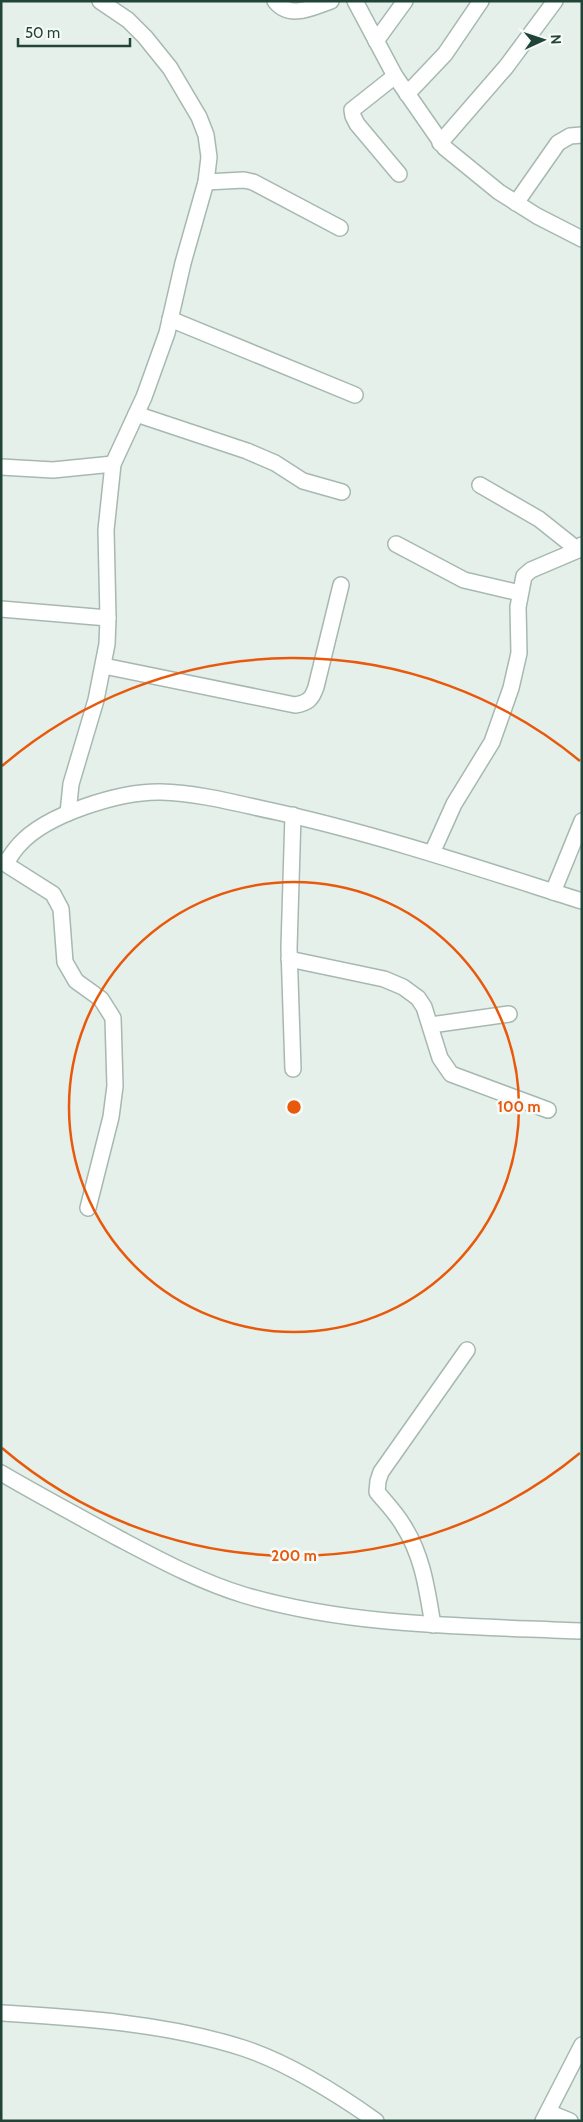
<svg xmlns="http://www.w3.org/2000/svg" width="583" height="2122" font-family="Cabin,sans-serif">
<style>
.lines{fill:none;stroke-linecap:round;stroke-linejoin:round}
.minor-casing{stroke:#a6b9b1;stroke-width:18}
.tertiary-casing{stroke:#a6b9b1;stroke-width:18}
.minor{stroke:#fff;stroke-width:15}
.tertiary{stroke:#fff;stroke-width:15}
.ring{fill:none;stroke:#e8590c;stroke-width:2.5}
.centre{fill:#e8590c;stroke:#f6fbf9;stroke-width:2.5}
.ring-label{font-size:15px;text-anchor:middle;font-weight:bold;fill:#e8590c;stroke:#f6fbf9;stroke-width:5;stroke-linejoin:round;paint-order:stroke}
</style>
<rect width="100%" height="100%" fill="#e5f0ea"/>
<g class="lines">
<g class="minor-casing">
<g id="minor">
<path d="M275 1C290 20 313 7 331 1"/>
<polyline points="355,1 395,76 445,148 499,192 537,216 582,239"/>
<polyline points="376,41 405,1"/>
<polyline points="395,76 352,110 353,116 357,124 399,174"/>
<polyline points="407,94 445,54 481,1"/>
<polyline points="440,143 506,67 555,1"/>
<polyline points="206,182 244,180 253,182 340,228"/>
<polyline points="516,203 558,143 570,136 582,135"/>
<polyline points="170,319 355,395"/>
<polyline points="136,414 247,451 275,463 303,481 342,492"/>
<polyline points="1,467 53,470 113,464"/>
<polyline points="480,485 539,519 578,550"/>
<polyline points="396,544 464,580 520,593"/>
<polyline points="1,609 108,618"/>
<path d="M104 666 295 705C308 703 312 699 316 687L341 585"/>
<polyline points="68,813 71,784 96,700 107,644 108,618 106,530 113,464 144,397 167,333 183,263 206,182 209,157 206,135 199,117 170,68 145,37 128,20 100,1"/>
<polyline points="293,815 289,948 293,1069"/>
<polyline points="432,853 454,804 492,742 511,688 519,653 518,607 524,576 531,570 578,550 582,545"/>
<polyline points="1,861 53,894 61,909 65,962 76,981 101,999 113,1018 115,1086 111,1117 88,1208"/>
<path d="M6 863C10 857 14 850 19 845 46 814 121 791 161 792 200 793 239 804 277 812 380 835 481 869 582 901"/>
<polyline points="553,892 582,821"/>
<polyline points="289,959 384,979 403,987 418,998 424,1007 440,1058 451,1074 548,1110"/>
<polyline points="431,1025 509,1014"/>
<path d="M1 1473C40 1496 80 1517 120 1539 160 1560 201 1582 244 1595 352 1627 470 1626 582 1631"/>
<path d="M433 1625C427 1590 423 1556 403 1525 396 1513 386 1503 377 1492L378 1481 381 1472 467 1350"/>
<polyline points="548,2112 570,2121"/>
<polyline points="543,2121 582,2045"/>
</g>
</g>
<g class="tertiary-casing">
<path id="tertiary" d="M1 2013C82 2018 165 2023 243 2048 286 2062 338 2094 376 2121"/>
</g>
<use href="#minor" class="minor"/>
<use href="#tertiary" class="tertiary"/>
</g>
<g class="ring">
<circle cx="294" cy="1107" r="225"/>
<path d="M580 1453A449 449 0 0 1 2 1448M2 766A449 449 0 0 1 580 761"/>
</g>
<circle cx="294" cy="1107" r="8" class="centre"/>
<g class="ring-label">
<text x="519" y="1112">100 m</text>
<text x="294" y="1561">200 m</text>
</g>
<rect width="583" height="2122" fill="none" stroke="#214439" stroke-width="5"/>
<g transform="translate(543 40) rotate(87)" stroke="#f6fbf9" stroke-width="4" paint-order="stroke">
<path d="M0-4L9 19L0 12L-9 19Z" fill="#214439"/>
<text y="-8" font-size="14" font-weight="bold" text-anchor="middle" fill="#214439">N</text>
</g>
<path d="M18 38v8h112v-8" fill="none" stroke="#214439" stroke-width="2.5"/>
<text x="25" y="38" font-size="15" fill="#214439" stroke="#f6fbf9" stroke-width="4" paint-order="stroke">50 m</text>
</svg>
